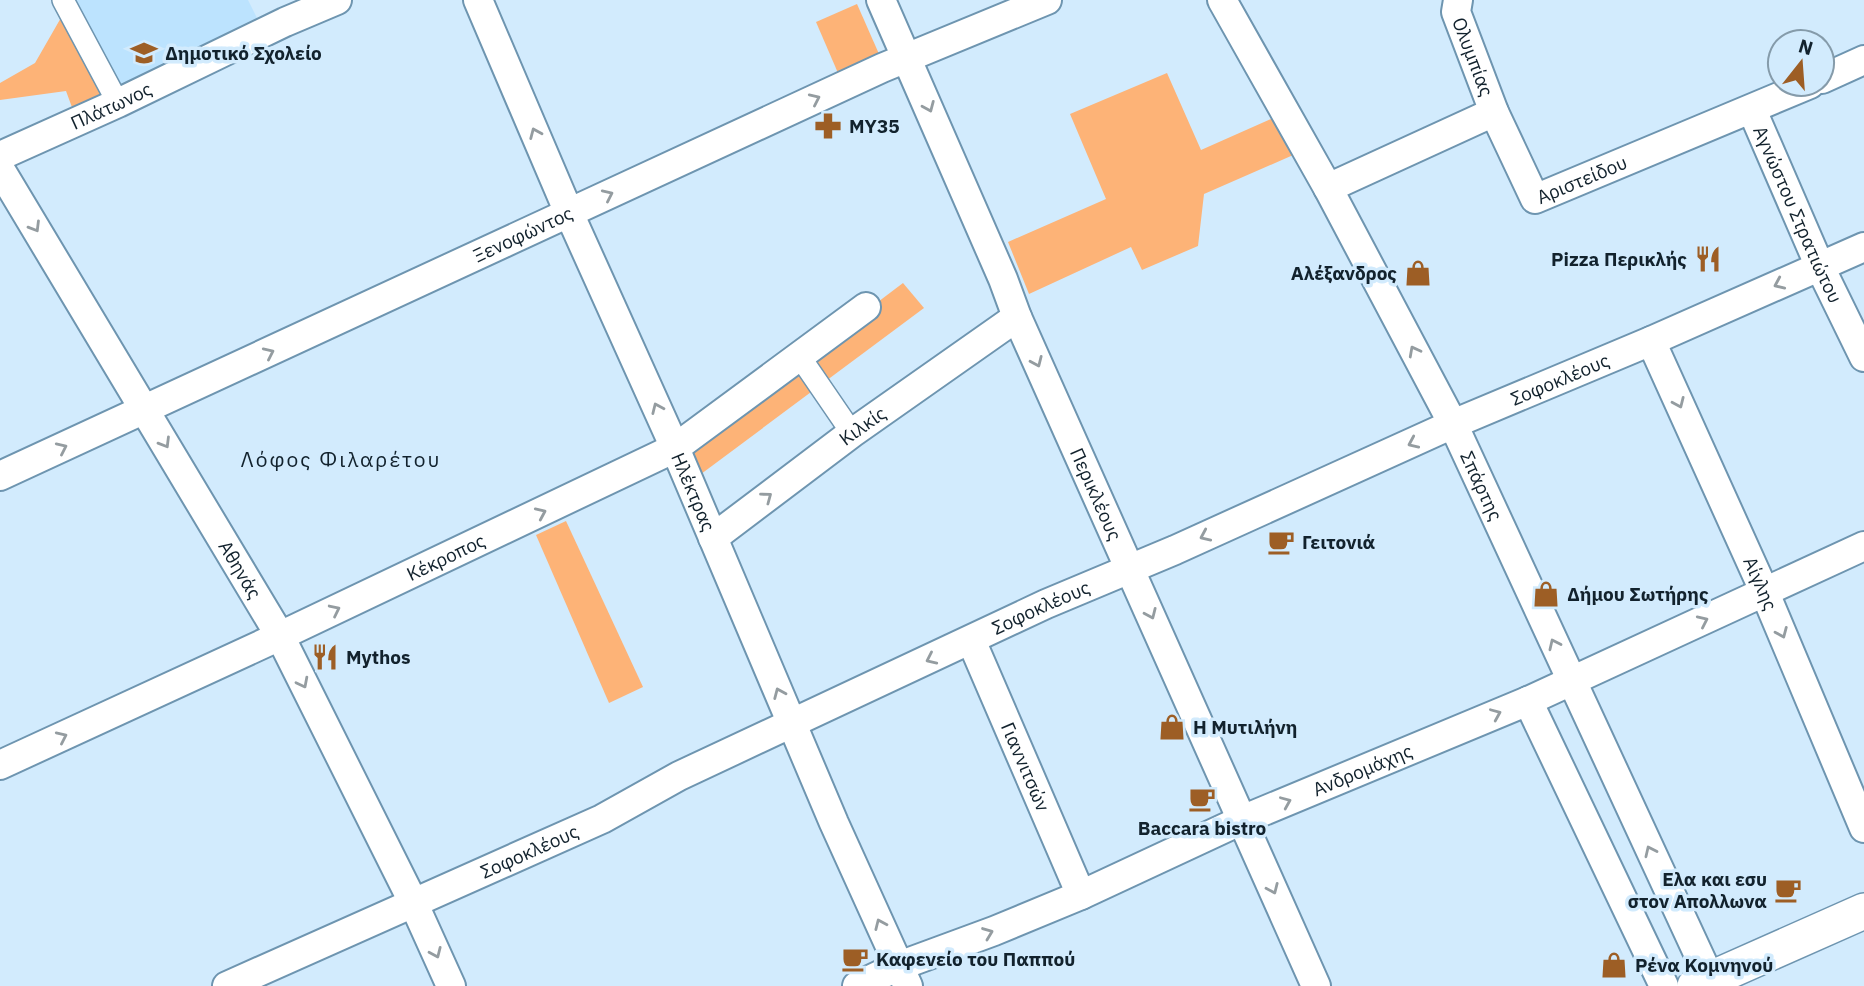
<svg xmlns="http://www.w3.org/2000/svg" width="1864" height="986" font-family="'IBM Plex Sans',sans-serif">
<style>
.built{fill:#bce3fe}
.green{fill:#fdb377}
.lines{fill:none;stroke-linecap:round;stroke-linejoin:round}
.pedestrian-casing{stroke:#6e95b0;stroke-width:24}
.minor-casing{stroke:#6e95b0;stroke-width:32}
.tertiary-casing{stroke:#6e95b0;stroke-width:38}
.pedestrian{stroke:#fff;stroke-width:21}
.minor{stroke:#fff;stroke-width:28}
.tertiary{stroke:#fff;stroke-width:35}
.oneway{stroke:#949ca0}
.labels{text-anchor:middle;stroke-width:7;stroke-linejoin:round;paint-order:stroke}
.poi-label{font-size:19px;font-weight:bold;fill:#12222d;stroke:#d2ebfd;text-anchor:start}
.street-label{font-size:19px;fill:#12222d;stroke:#d2ebfd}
.neighbourhood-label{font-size:21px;letter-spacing:2px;fill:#12222d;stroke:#d2ebfd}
</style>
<rect width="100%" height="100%" fill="#d2ebfd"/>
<polygon class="built" points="74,0 248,0 258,20 116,87"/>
<g class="green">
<polygon points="857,4 879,54 838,73 816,22"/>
<polygon points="62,16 102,98 73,110 66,91 0,100 0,83 35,63"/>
<polygon points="1167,73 1201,150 1280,115 1300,152 1204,194 1198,246 1142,270 1131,247 1029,294 1008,242 1106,199 1070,114"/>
<polygon points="903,283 924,308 693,480 680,452"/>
<polygon points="566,521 643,687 609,703 536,535"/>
</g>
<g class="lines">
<g class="pedestrian-casing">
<g id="pedestrian">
<polyline points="63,0 118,103"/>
<polyline points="800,357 852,433"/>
</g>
</g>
<g class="minor-casing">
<g id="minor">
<path id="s1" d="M478 0 569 213 675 448 834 823 908 986"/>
<path id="s2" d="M881 0 1003 279 1017 317 1316 986"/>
<path id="s3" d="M1222 0 1328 188 1453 424 1710 979"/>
<path id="s4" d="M1458 0 1456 12 1494 112 1535 199 1810 84"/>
<polyline points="1822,79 1864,60"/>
<path id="s5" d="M1752 110 1820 267 1864 357"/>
<path id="s6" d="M0 156 118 103 285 22 337 0"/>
<path id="s7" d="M0 169 280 636 413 902 451 986"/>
<polyline points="1328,188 1494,112"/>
<path id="s8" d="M1651 341 1765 593 1864 828"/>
<path id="s9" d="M0 476 882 68 1047 0"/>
<path id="s10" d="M713 538 852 433 1017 317"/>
<path id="s11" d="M971 640 1081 895"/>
<polyline points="1528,701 1664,986"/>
<path id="s12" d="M0 765 280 636 675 448 866 307"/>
<path id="s13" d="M227 986 602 819 679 776 1046 604 1175 550 1453 424 1651 341 1864 247"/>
<path id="s14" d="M857 986 899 966 994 931 1081 895 1242 820 1528 701 1864 546"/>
</g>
</g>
<g class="tertiary-casing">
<polyline id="tertiary" points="1695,986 1864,911"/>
</g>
<use href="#pedestrian" class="pedestrian"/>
<use href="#minor" class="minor"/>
<use href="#tertiary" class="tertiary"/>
</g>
<defs><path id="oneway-chevron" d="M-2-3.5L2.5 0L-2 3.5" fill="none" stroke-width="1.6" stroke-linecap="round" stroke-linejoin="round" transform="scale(1.75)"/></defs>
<g class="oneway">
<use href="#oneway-chevron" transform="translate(815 99) rotate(-25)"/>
<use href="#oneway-chevron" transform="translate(929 107) rotate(67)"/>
<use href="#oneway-chevron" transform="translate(535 133) rotate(-113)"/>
<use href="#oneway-chevron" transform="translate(608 195) rotate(-25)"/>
<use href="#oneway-chevron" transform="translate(35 227) rotate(59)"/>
<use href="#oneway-chevron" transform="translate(1779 284) rotate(156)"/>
<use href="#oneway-chevron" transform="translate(1414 351) rotate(-118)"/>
<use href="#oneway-chevron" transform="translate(269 353) rotate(-25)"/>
<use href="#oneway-chevron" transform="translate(1037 362) rotate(66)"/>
<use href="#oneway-chevron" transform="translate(1679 403) rotate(66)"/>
<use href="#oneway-chevron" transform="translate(657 408) rotate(-114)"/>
<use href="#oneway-chevron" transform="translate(165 443) rotate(59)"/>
<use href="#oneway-chevron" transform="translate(1413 443) rotate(156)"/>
<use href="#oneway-chevron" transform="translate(62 448) rotate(-25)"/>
<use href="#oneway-chevron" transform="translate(767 497) rotate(-37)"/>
<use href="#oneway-chevron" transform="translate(541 513) rotate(-24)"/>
<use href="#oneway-chevron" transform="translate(1205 536) rotate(156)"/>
<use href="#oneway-chevron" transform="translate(335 610) rotate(-26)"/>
<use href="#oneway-chevron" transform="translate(1151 614) rotate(66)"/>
<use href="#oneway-chevron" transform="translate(1703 621) rotate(-25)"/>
<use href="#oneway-chevron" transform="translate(1782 633) rotate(67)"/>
<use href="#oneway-chevron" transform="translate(1554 644) rotate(-115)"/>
<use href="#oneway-chevron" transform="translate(931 659) rotate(155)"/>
<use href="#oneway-chevron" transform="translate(303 683) rotate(63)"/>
<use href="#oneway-chevron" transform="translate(779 693) rotate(-113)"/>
<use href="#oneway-chevron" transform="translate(1496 714) rotate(-23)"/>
<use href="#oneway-chevron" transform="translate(62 737) rotate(-25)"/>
<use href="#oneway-chevron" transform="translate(1286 802) rotate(-23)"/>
<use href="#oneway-chevron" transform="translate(1650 851) rotate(-115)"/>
<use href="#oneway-chevron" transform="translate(1273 889) rotate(66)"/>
<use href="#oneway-chevron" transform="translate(880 924) rotate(-114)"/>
<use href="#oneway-chevron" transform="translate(988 933) rotate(-21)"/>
<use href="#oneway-chevron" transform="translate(436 953) rotate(66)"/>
</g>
<defs>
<g id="school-bare" transform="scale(2.1)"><path d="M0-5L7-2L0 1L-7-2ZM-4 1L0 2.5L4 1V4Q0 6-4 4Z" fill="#9d5e25" stroke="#d2ebfd" stroke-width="2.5" paint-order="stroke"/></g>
<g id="pharmacy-bare" transform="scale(2.1)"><path d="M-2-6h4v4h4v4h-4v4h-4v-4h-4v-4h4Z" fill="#9d5e25" stroke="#d2ebfd" stroke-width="2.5" paint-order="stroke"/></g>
<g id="restaurant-bare" transform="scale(2.1)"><path d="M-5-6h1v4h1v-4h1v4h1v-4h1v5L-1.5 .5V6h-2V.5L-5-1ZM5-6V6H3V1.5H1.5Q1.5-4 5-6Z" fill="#9d5e25" stroke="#d2ebfd" stroke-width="2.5" paint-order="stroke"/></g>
<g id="shop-bare" transform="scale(2.1)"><path d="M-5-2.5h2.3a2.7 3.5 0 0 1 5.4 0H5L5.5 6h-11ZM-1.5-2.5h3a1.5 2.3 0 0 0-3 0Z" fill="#9d5e25" stroke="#d2ebfd" stroke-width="2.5" paint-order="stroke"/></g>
<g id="cafe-bare" transform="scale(2.1)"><path d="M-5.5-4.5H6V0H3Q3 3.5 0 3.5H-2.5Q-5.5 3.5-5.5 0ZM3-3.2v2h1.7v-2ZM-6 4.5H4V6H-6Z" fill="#9d5e25" stroke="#d2ebfd" stroke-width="2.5" paint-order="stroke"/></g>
</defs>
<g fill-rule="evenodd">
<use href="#school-bare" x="144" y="53"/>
<use href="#pharmacy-bare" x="828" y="126"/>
<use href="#restaurant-bare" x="1708" y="259"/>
<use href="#shop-bare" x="1418" y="273"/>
<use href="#cafe-bare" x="1281" y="542"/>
<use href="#shop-bare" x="1546" y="594"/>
<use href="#restaurant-bare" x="325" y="657"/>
<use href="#shop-bare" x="1172" y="727"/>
<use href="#cafe-bare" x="1202" y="799"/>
<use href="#cafe-bare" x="1788" y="890"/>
<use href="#cafe-bare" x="855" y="959"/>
<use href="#shop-bare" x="1614" y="965"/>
</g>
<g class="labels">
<g class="poi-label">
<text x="165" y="60">Δημοτικό Σχολείο</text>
<text x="849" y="133">MY35</text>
<text x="1687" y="266" text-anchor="end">Pizza Περικλής</text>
<text x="1397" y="280" text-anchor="end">Αλέξανδρος</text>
<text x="1302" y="549">Γειτονιά</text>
<text x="1567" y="601">Δήμου Σωτήρης</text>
<text x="346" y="664">Mythos</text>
<text x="1193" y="734">Η Μυτιλήνη</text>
<text x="1202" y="835" text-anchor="middle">Baccara bistro</text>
<text x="1767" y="886" text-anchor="end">Ελα και εσυ<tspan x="1767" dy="22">στον Απολλωνα</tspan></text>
<text x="876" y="966">Καφενείο του Παππού</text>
<text x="1635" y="972">Ρένα Κομνηνού</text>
</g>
<g class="street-label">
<text dy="7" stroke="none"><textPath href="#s4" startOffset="60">Ολυμπίας</textPath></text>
<text dy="7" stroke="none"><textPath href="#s6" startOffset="122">Πλάτωνος</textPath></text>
<text dy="7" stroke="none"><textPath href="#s4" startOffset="266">Αριστείδου</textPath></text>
<text dy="7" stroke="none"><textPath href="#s5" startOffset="114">Αγνώστου Στρατιώτου</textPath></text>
<text dy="7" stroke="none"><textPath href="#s9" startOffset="576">Ξενοφώντος</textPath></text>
<text dy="7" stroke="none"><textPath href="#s13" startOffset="1465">Σοφοκλέους</textPath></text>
<text dy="7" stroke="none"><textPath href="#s10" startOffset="187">Κιλκίς</textPath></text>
<text dy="7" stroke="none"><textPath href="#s3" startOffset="551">Σπάρτης</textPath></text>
<text dy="7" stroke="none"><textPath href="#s1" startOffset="537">Ηλέκτρας</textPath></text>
<text dy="7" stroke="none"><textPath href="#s2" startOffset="539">Περικλέους</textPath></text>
<text dy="7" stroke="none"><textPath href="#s12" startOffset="492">Κέκροπος</textPath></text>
<text dy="7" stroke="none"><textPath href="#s7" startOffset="467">Αθηνάς</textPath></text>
<text dy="7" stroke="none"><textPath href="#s8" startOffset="266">Αίγλης</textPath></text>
<text dy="7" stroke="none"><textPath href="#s13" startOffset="898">Σοφοκλέους</textPath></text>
<text dy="7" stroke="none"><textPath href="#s11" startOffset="138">Γιαννιτσών</textPath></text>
<text dy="7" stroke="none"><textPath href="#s14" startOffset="550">Ανδρομάχης</textPath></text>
<text dy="7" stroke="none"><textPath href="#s13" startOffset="331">Σοφοκλέους</textPath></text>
</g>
<g class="neighbourhood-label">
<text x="341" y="467">Λόφος Φιλαρέτου</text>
</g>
</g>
<g transform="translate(1801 63) rotate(17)"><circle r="33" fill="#d2ebfd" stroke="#859baa" stroke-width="2"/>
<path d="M0-5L12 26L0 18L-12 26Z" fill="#9d5e25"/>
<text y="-10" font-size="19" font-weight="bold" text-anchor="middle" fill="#12222d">N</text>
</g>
</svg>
